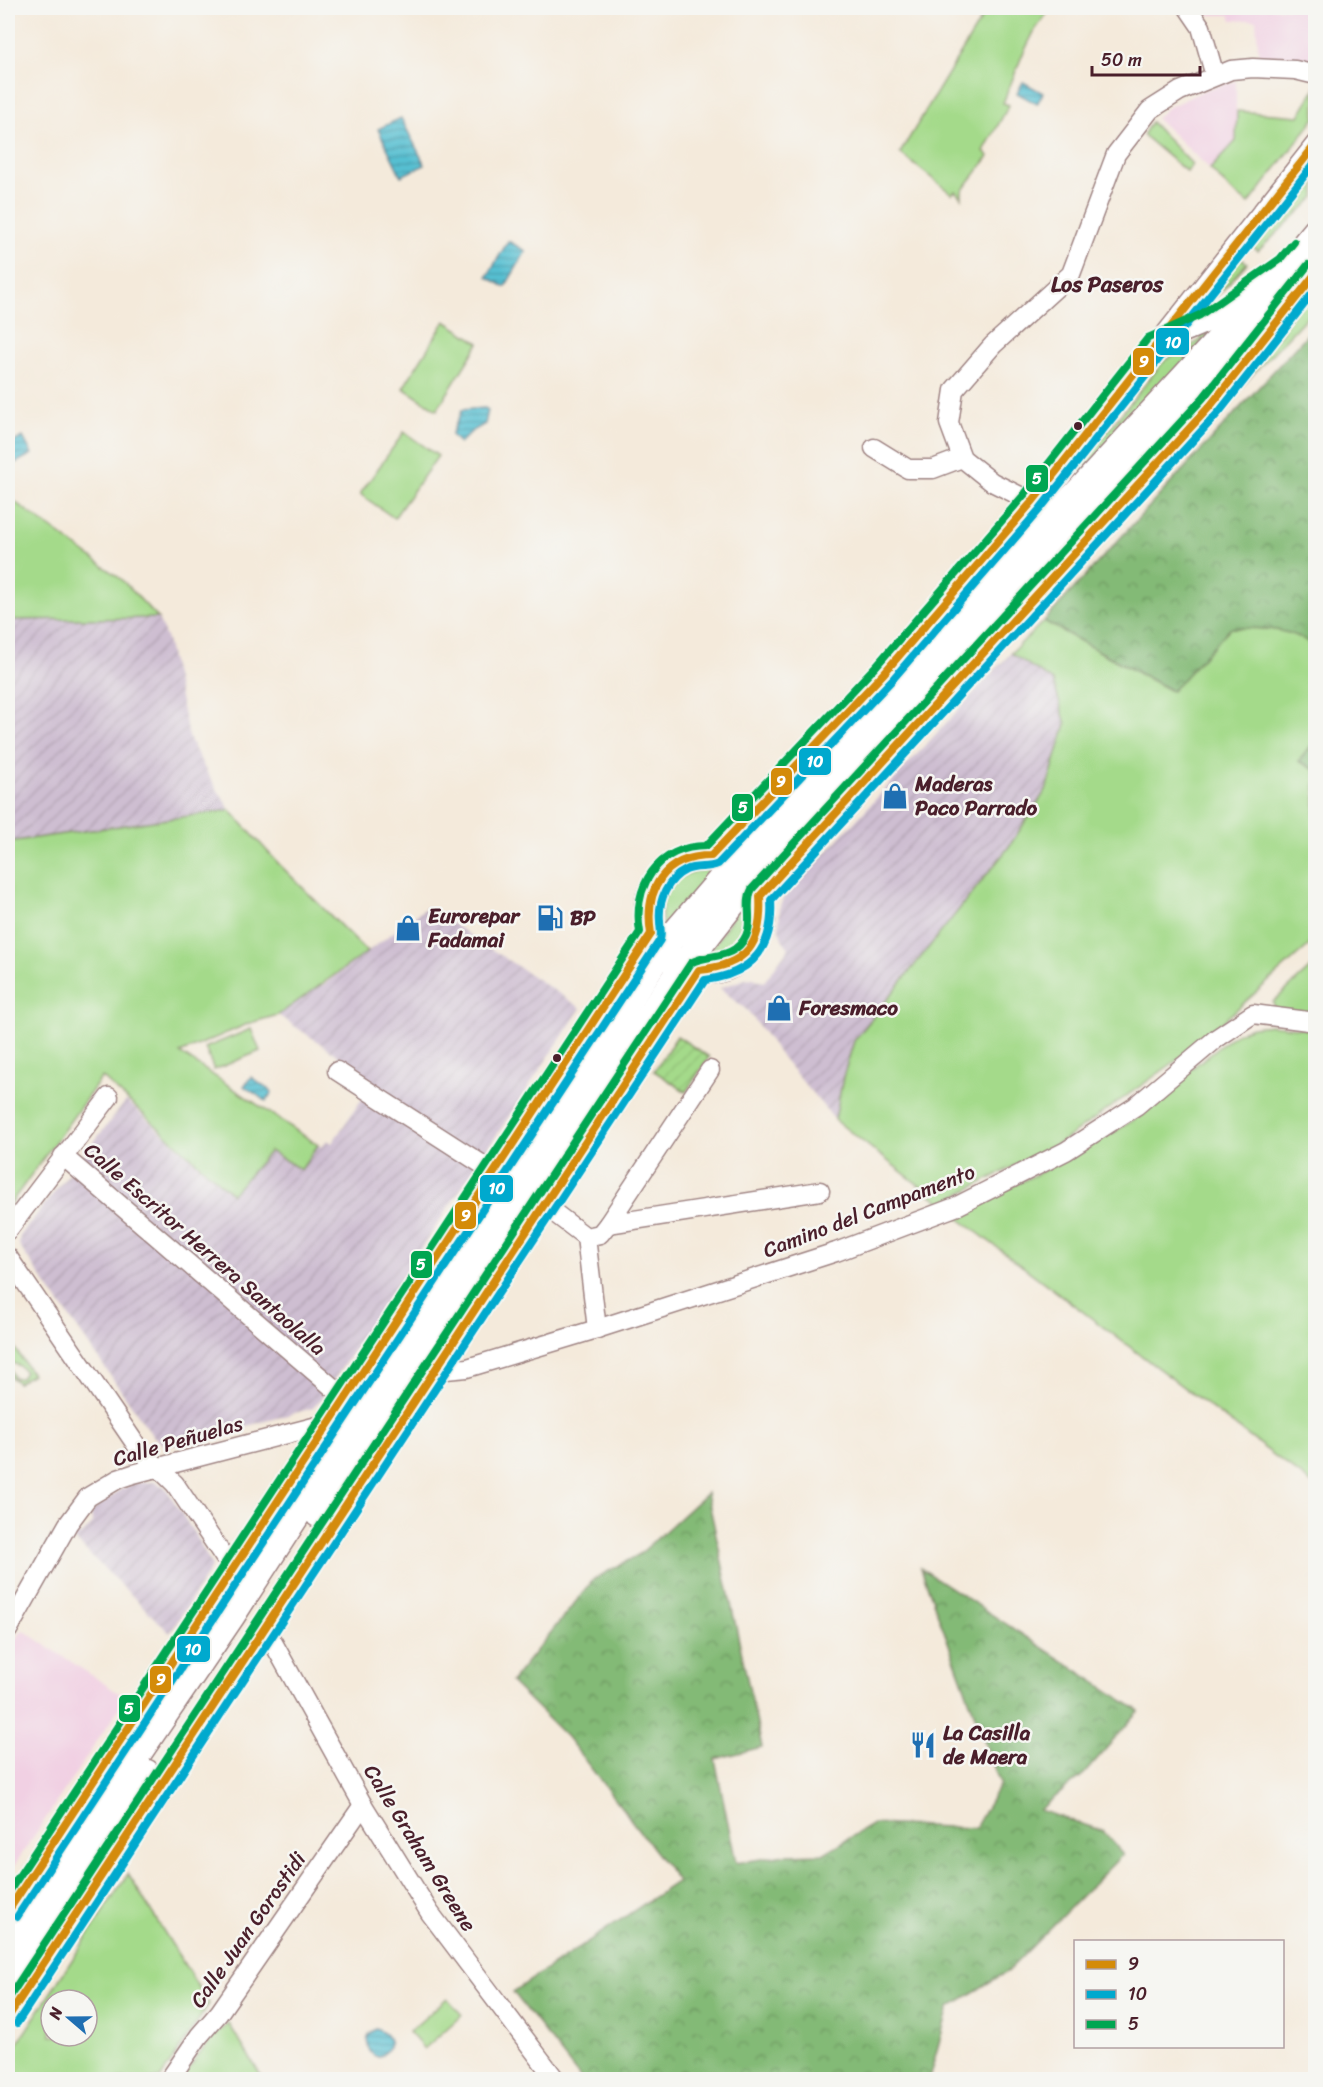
<svg xmlns="http://www.w3.org/2000/svg" width="1323" height="2087" font-family="Sriracha,sans-serif">
<style>
.built{fill:#f1d0e3}
.industrial{fill:url(#industrial-furrows)}
.grass{fill:#a4da8a;stroke:#777c5a;stroke-width:1.5;fill-rule:evenodd}
.forest{fill:url(#forest-crowns);stroke:#666c50;stroke-width:1.5}
.garden{fill:url(#garden-furrows);stroke:#777c5a;stroke-width:1.5}
.water{fill:url(#water-rules);stroke:#50707e;stroke-width:1.5}
.lines{fill:none;stroke-linecap:round;stroke-linejoin:round}
.street-casing{stroke:#9f8483;stroke-width:21}
.primary-casing{stroke:#9f8483;stroke-width:30}
.street{stroke:#fff;stroke-width:18}
.primary{stroke:#fff;stroke-width:27}
.bus-1-casing{stroke:#f6f6f2;stroke-width:12}
.bus-2-casing{stroke:#f6f6f2;stroke-width:12}
.bus-3-casing{stroke:#f6f6f2;stroke-width:12}
.bus-1{stroke:#d48b09;stroke-width:8}
.bus-2{stroke:#00a9ce;stroke-width:8}
.bus-3{stroke:#00a651;stroke-width:8}
.bus-dot{fill:#4a1f2b;stroke:#f6f6f2;stroke-width:2}
.labels{text-anchor:middle;stroke-width:5;stroke-linejoin:round;paint-order:stroke}
.poi-label{font-size:21px;font-weight:bold;fill:#4a1f2b;stroke:#f6f6f2;text-anchor:start}
.street-label{font-size:21px;fill:#4a1f2b;stroke:#f6f6f2}
.neighbourhood-label{font-size:22px;font-weight:bold;fill:#4a1f2b;stroke:#f6f6f2}
.line-badge{stroke:#f6f6f2;stroke-width:2}
.badge-label{font-size:16px;text-anchor:middle;font-weight:bold;fill:#fff}
</style>
<defs>
<pattern id="industrial-furrows" width="10" height="10" patternUnits="userSpaceOnUse" patternTransform="scale(1.5)"><rect width="10" height="10" fill="#cebed1"/><path d="M-1 1l2-2M0 10L10 0M9 11l2-2" fill="none" stroke="#b2a3b4"/></pattern>
<pattern id="forest-crowns" width="20" height="18" patternUnits="userSpaceOnUse" patternTransform="scale(1.5)"><rect width="20" height="18" fill="#83ba76"/><path d="M2 6a3 3 0 1 1 6 0M12 15a3 3 0 1 1 6 0" fill="none" stroke="#6d9761"/></pattern>
<pattern id="garden-furrows" width="10" height="10" patternUnits="userSpaceOnUse" patternTransform="scale(1.5)"><rect width="10" height="10" fill="#a4da8a"/><path d="M-1 1l2-2M0 10L10 0M9 11l2-2" fill="none" stroke="#8fbb77"/></pattern>
<pattern id="water-rules" width="6" height="5" patternUnits="userSpaceOnUse" patternTransform="scale(1.5)"><rect width="6" height="5" fill="#56c0d2"/><path d="M0 2.5h6" fill="none" stroke="#499bab"/></pattern>
</defs>
<rect width="100%" height="100%" fill="#f6f6f2"/>
<filter id="ink" filterUnits="userSpaceOnUse"><feTurbulence type="fractalNoise" baseFrequency=".0167" numOctaves="2"/><feDisplacementMap in="SourceGraphic" scale="12" xChannelSelector="R" yChannelSelector="G"/><feConvolveMatrix kernelMatrix="1 2 1 2 8 2 1 2 1" color-interpolation-filters="sRGB"/></filter>
<filter id="wash" filterUnits="userSpaceOnUse"><feTurbulence type="fractalNoise" baseFrequency=".008" numOctaves="4" result="noise"/><feDisplacementMap in="SourceGraphic" scale="24" xChannelSelector="R" yChannelSelector="G"/><feGaussianBlur stdDeviation="1.35" result="paint"/><feColorMatrix in="noise" values="0 0 0 0 0 0 0 0 0 0 0 0 0 0 0 0 0 1.4 0 .05"/><feComposite in="paint" operator="in"/></filter>
<g filter="url(#wash)">
<rect width="100%" height="100%" fill="#f4eadb"/>
<g class="built">
<polygon points="1195,8 1315,8 1315,67 1284,64 1285,57 1259,62 1256,20 1232,20 1230,15 1200,15"/>
<polygon points="1236,81 1236,141 1210,169 1156,118 1167,108 1205,90"/>
<polygon points="23,1630 126,1698 8,1875 8,1648"/>
</g>
<g class="industrial">
<polygon points="158,618 167,640 189,738 206,771 230,810 8,842 8,620"/>
<polygon points="1011,653 1053,681 1066,724 1046,790 1008,848 854,1041 843,1077 835,1120 780,1055 748,1011 720,988 745,979 753,978 764,982 789,948 782,939 779,929 780,906 783,899"/>
<polygon points="427,907 581,1008 321,1399 313,1408 177,1445 163,1444 153,1436 20,1247 19,1243 20,1236 126,1101 231,1194 270,1151 301,1170 318,1145 322,1147 327,1140 332,1143 373,1083 337,1059 339,1056 278,1015 319,984 322,986"/>
<polygon points="154,1482 165,1487 197,1538 212,1566 170,1633 72,1537 83,1534 92,1524 91,1512 120,1490 135,1483"/>
</g>
<g class="grass">
<polygon points="988,8 1051,8 1035,30 1022,56 1003,103 1009,105 984,151 989,156 962,191 962,198 955,191 952,194 900,153"/>
<polygon points="1315,88 1315,118 1249,204 1230,190 1210,169 1236,141 1237,111 1299,116"/>
<polygon points="1151,122 1192,164 1187,172 1143,135"/>
<polygon points="1315,162 1315,197 1258,251 1244,240 1280,196"/>
<polygon points="1234,253 1247,263 1203,311 1187,317 1171,330"/>
<polygon points="1315,284 1315,308 1241,387 1229,402 1226,400 1265,350 1280,335 1297,303"/>
<polygon points="445,321 479,343 437,410 403,388"/>
<path d="M1208 332 1210 334 1029 529 1163 362C1175 352 1189 348 1202 339L1200 335Z"/>
<polygon points="404,432 438,456 394,518 360,494"/>
<polygon points="8,497 121,579 158,618 8,620"/>
<path d="M1044 621 1171 691 1230 628C1259 628 1292 627 1315 647V741L1299 761 1315 770V940L1190 1051 1061 1142 942 1203 835 1120 843 1077 854 1041 1008 848 1046 790 1066 724 1053 681 1011 653Z"/>
<polygon points="230,810 279,864 367,952 278,1015 250,1023 180,1053 318,1145 301,1170 270,1151 232,1194 102,1077 8,1207 8,842"/>
<path d="M704 870 713 871 665 931C654 900 670 873 704 870Z"/>
<path d="M744 899C752 929 737 953 706 958Z"/>
<polygon points="1315,964 1315,1015 1275,1010 1273,1002"/>
<polygon points="1271,1025 1315,1030 1315,1486 954,1215 1071,1157 1134,1120 1196,1065 1234,1035 1252,1027"/>
<polygon points="251,1029 260,1051 214,1070 205,1048"/>
<polygon points="8,1338 32,1374 18,1383 8,1375 8,1365 14,1378 21,1378 25,1372 20,1366 12,1363 8,1349"/>
<path d="M128 1874 209 2004 160 2079 8 2080V2058ZM51 2000H87V2036H51Z"/>
<polygon points="447,1998 462,2015 424,2049 409,2032"/>
<path d="M229 2024 263 2079H182C196 2059 208 2039 229 2024Z"/>
</g>
<g class="forest">
<path d="M1315 326V647C1292 627 1259 628 1230 628L1172 691 1044 621Z"/>
<polygon points="1315,741 1315,770 1299,761"/>
<polygon points="707,1493 762,1747 715,1759 736,1863 785,1855 823,1854 873,1824 975,1828 1000,1784 921,1568 1139,1711 1084,1774 1039,1810 1103,1831 1123,1854 1008,1971 949,2007 929,2079 581,2079 513,1992 678,1881 567,1737 511,1682 594,1579 640,1554"/>
</g>
<polygon class="garden" points="677,1036 709,1057 686,1092 654,1071"/>
<g class="water">
<polygon points="1023,82 1043,93 1037,104 1017,93"/>
<polygon points="401,118 425,165 401,176 378,129"/>
<polygon points="508,241 526,251 505,287 487,277"/>
<polygon points="485,408 488,410 485,424 471,432 460,443 452,436 452,433 462,410"/>
<polygon points="23,437 32,454 8,467 8,445"/>
<polygon points="251,1077 272,1092 266,1101 244,1086"/>
<path d="M376 2029C409 2042 371 2073 368 2044 366 2037 369 2033 376 2029Z"/>
</g>
</g>
<g filter="url(#ink)">
<g class="lines">
<g class="street-casing">
<g id="street">
<polyline points="1188,8 1201,27 1215,76"/>
<polyline points="1157,344 1205,324 1256,289"/>
<polyline points="874,448 908,469 933,469 962,458"/>
<polyline points="1032,502 992,482 962,458 949,423 954,390 993,345 1071,274 1116,154 1150,110 1180,91 1231,70 1253,68 1295,70 1316,75"/>
<polyline points="711,856 884,673 1032,502 1316,143"/>
<polyline points="760,896 1183,436"/>
<polyline points="337,1071 494,1172"/>
<polyline points="63,1156 345,1398"/>
<polyline points="544,1205 586,1237 597,1329"/>
<polyline points="608,1224 820,1191"/>
<polyline points="8,1230 109,1097"/>
<polyline points="586,1237 600,1234 608,1224 710,1070"/>
<polyline points="8,1257 139,1449 175,1484 232,1569"/>
<polyline points="435,1371 467,1368 597,1329 836,1252 955,1207 1066,1151 1136,1106 1217,1038 1253,1014 1316,1022"/>
<polyline points="265,1628 363,1805 430,1913 556,2080"/>
<polyline points="8,1630 68,1524 88,1497 118,1479 133,1474 329,1423"/>
<polyline points="8,1911 651,934"/>
<polyline points="8,2017 699,970"/>
<polyline points="169,2080 199,2036 219,2013 363,1805"/>
</g>
</g>
<g class="primary-casing">
<g id="primary">
<circle cx="705" cy="913" r="57"/>
<polyline points="319,1514 683,966 751,879 1285,307 1316,272"/>
<polyline points="8,1944 231,1616 661,950 735,864 1287,267 1316,232"/>
<polyline points="8,1982 146,1773"/>
</g>
</g>
<use href="#street" class="street"/>
<use href="#primary" class="primary"/>
<g class="bus-1-casing">
<g id="bus-1">
<path d="M8 1911 651 934C644 889 664 856 711 856L884 673 1032 502 1316 144"/>
<path d="M8 2017 699 970C747 965 763 944 760 896L1211 405 1316 273"/>
</g>
</g>
<g class="bus-2-casing">
<g id="bus-2">
<path d="M17 1917 660 940C662 933 660 928 660 921 658 901 667 879 686 870 696 865 708 869 718 864L892 680 1040 509 1316 161"/>
<path d="M17 2023 705 980C753 974 774 947 771 900L1219 412 1316 289"/>
</g>
</g>
<g class="bus-3-casing">
<g id="bus-3">
<path d="M8 1893 640 932C632 886 658 846 706 846L876 666 1024 495 1148 338 1200 315 1280 259 1294 242"/>
<path d="M8 1999 691 963C702 955 721 959 735 949 760 930 742 906 752 889L1203 398 1308 265"/>
</g>
</g>
<use href="#bus-1" class="bus-1"/>
<use href="#bus-2" class="bus-2"/>
<use href="#bus-3" class="bus-3"/>
</g>
</g>
<defs>
<g id="shop-bare" transform="scale(2.07)"><path d="M-5-2.5h2.3a2.7 3.5 0 0 1 5.4 0H5L5.5 6h-11ZM-1.5-2.5h3a1.5 2.3 0 0 0-3 0Z" fill="#1f6fb2" stroke="#f6f6f2" stroke-width="2.5" paint-order="stroke"/></g>
<g id="fuel-bare" transform="scale(2.07)"><path d="M-5.5-6h7V0h2V4h1.3V-2.5L3-4.5l.8-.8L6-3V5H2.5V1h-1V6h-7ZM-4.2-4.7v3.2H.2V-4.7Z" fill="#1f6fb2" stroke="#f6f6f2" stroke-width="2.5" paint-order="stroke"/></g>
<g id="restaurant-bare" transform="scale(2.07)"><path d="M-5-6h1v4h1v-4h1v4h1v-4h1v5L-1.5 .5V6h-2V.5L-5-1ZM5-6V6H3V1.5H1.5Q1.5-4 5-6Z" fill="#1f6fb2" stroke="#f6f6f2" stroke-width="2.5" paint-order="stroke"/></g>
</defs>
<g fill-rule="evenodd">
<use href="#shop-bare" x="895" y="796"/>
<use href="#fuel-bare" x="550" y="918"/>
<use href="#shop-bare" x="408" y="928"/>
<use href="#shop-bare" x="779" y="1008"/>
<use href="#restaurant-bare" x="923" y="1745"/>
</g>
<g class="bus-dot">
<circle cx="1078" cy="426" r="5"/>
<circle cx="557" cy="1058" r="5"/>
</g>
<g class="labels">
<g class="poi-label">
<text x="915" y="791">Maderas<tspan x="915" dy="24">Paco Parrado</tspan></text>
<text x="428" y="923">Eurorepar<tspan x="428" dy="24">Fadamai</tspan></text>
<text x="570" y="925">BP</text>
<text x="799" y="1015">Foresmaco</text>
<text x="943" y="1740">La Casilla<tspan x="943" dy="24">de Maera</tspan></text>
</g>
<g class="street-label">
<text transform="translate(869 1211) rotate(-21)" y="7">Camino del Campamento</text>
<text transform="translate(205 1249) rotate(41)" y="7">Calle Escritor Herrera Santaolalla</text>
<text transform="translate(178 1441) rotate(-16)" y="7">Calle Peñuelas</text>
<text transform="translate(420 1848) rotate(58)" y="7">Calle Graham Greene</text>
<text transform="translate(248 1930) rotate(-55)" y="7">Calle Juan Gorostidi</text>
</g>
<g class="neighbourhood-label">
<text x="1107" y="292">Los Paseros</text>
</g>
</g>
<g class="line-badge">
<rect x="1155" y="327" width="35" height="29" rx="6" fill="#00a9ce"/>
<rect x="1132" y="347" width="23" height="29" rx="6" fill="#d48b09"/>
<rect x="1025" y="464" width="24" height="29" rx="6" fill="#00a651"/>
<rect x="798" y="747" width="34" height="29" rx="6" fill="#00a9ce"/>
<rect x="770" y="767" width="23" height="29" rx="6" fill="#d48b09"/>
<rect x="731" y="793" width="23" height="29" rx="6" fill="#00a651"/>
<rect x="479" y="1174" width="35" height="29" rx="6" fill="#00a9ce"/>
<rect x="454" y="1201" width="23" height="29" rx="6" fill="#d48b09"/>
<rect x="410" y="1250" width="23" height="29" rx="6" fill="#00a651"/>
<rect x="176" y="1635" width="35" height="28" rx="6" fill="#00a9ce"/>
<rect x="149" y="1665" width="23" height="29" rx="6" fill="#d48b09"/>
<rect x="118" y="1694" width="23" height="29" rx="6" fill="#00a651"/>
</g>
<g class="badge-label">
<text x="1173" y="348">10</text>
<text x="1144" y="367">9</text>
<text x="1037" y="484">5</text>
<text x="815" y="767">10</text>
<text x="781" y="787">9</text>
<text x="743" y="813">5</text>
<text x="497" y="1194">10</text>
<text x="466" y="1221">9</text>
<text x="421" y="1270">5</text>
<text x="193" y="1655">10</text>
<text x="161" y="1685">9</text>
<text x="129" y="1714">5</text>
</g>
<rect width="1323" height="2087" fill="none" stroke="#f6f6f2" stroke-width="30"/>
<rect x="1074" y="1940" width="210" height="108" fill="#f6f6f2" stroke="#b1a0a2" stroke-width="1.5"/>
<rect x="1086" y="1960" width="30" height="9" fill="#d48b09" stroke="#b1a0a2" stroke-width="1.5"/>
<text x="1128" y="1970" font-size="18" fill="#4a1f2b">9</text>
<rect x="1086" y="1990" width="30" height="9" fill="#00a9ce" stroke="#b1a0a2" stroke-width="1.5"/>
<text x="1128" y="2000" font-size="18" fill="#4a1f2b">10</text>
<rect x="1086" y="2020" width="30" height="9" fill="#00a651" stroke="#b1a0a2" stroke-width="1.5"/>
<text x="1128" y="2030" font-size="18" fill="#4a1f2b">5</text>
<g transform="translate(69 2018) rotate(290)"><circle r="28" fill="#f6f6f2" stroke="#b1a0a2" stroke-width="1.5"/>
<path d="M0-4.5L10 22L0 15L-10 22Z" fill="#1f6fb2"/>
<text y="-9" font-size="16" font-weight="bold" text-anchor="middle" fill="#4a1f2b">N</text>
</g>
<path d="M1092 66v9h108v-9" fill="none" stroke="#4a1f2b" stroke-width="3"/>
<text x="1101" y="66" font-size="18" fill="#4a1f2b" stroke="#f6f6f2" stroke-width="4.5" paint-order="stroke">50 m</text>
</svg>
